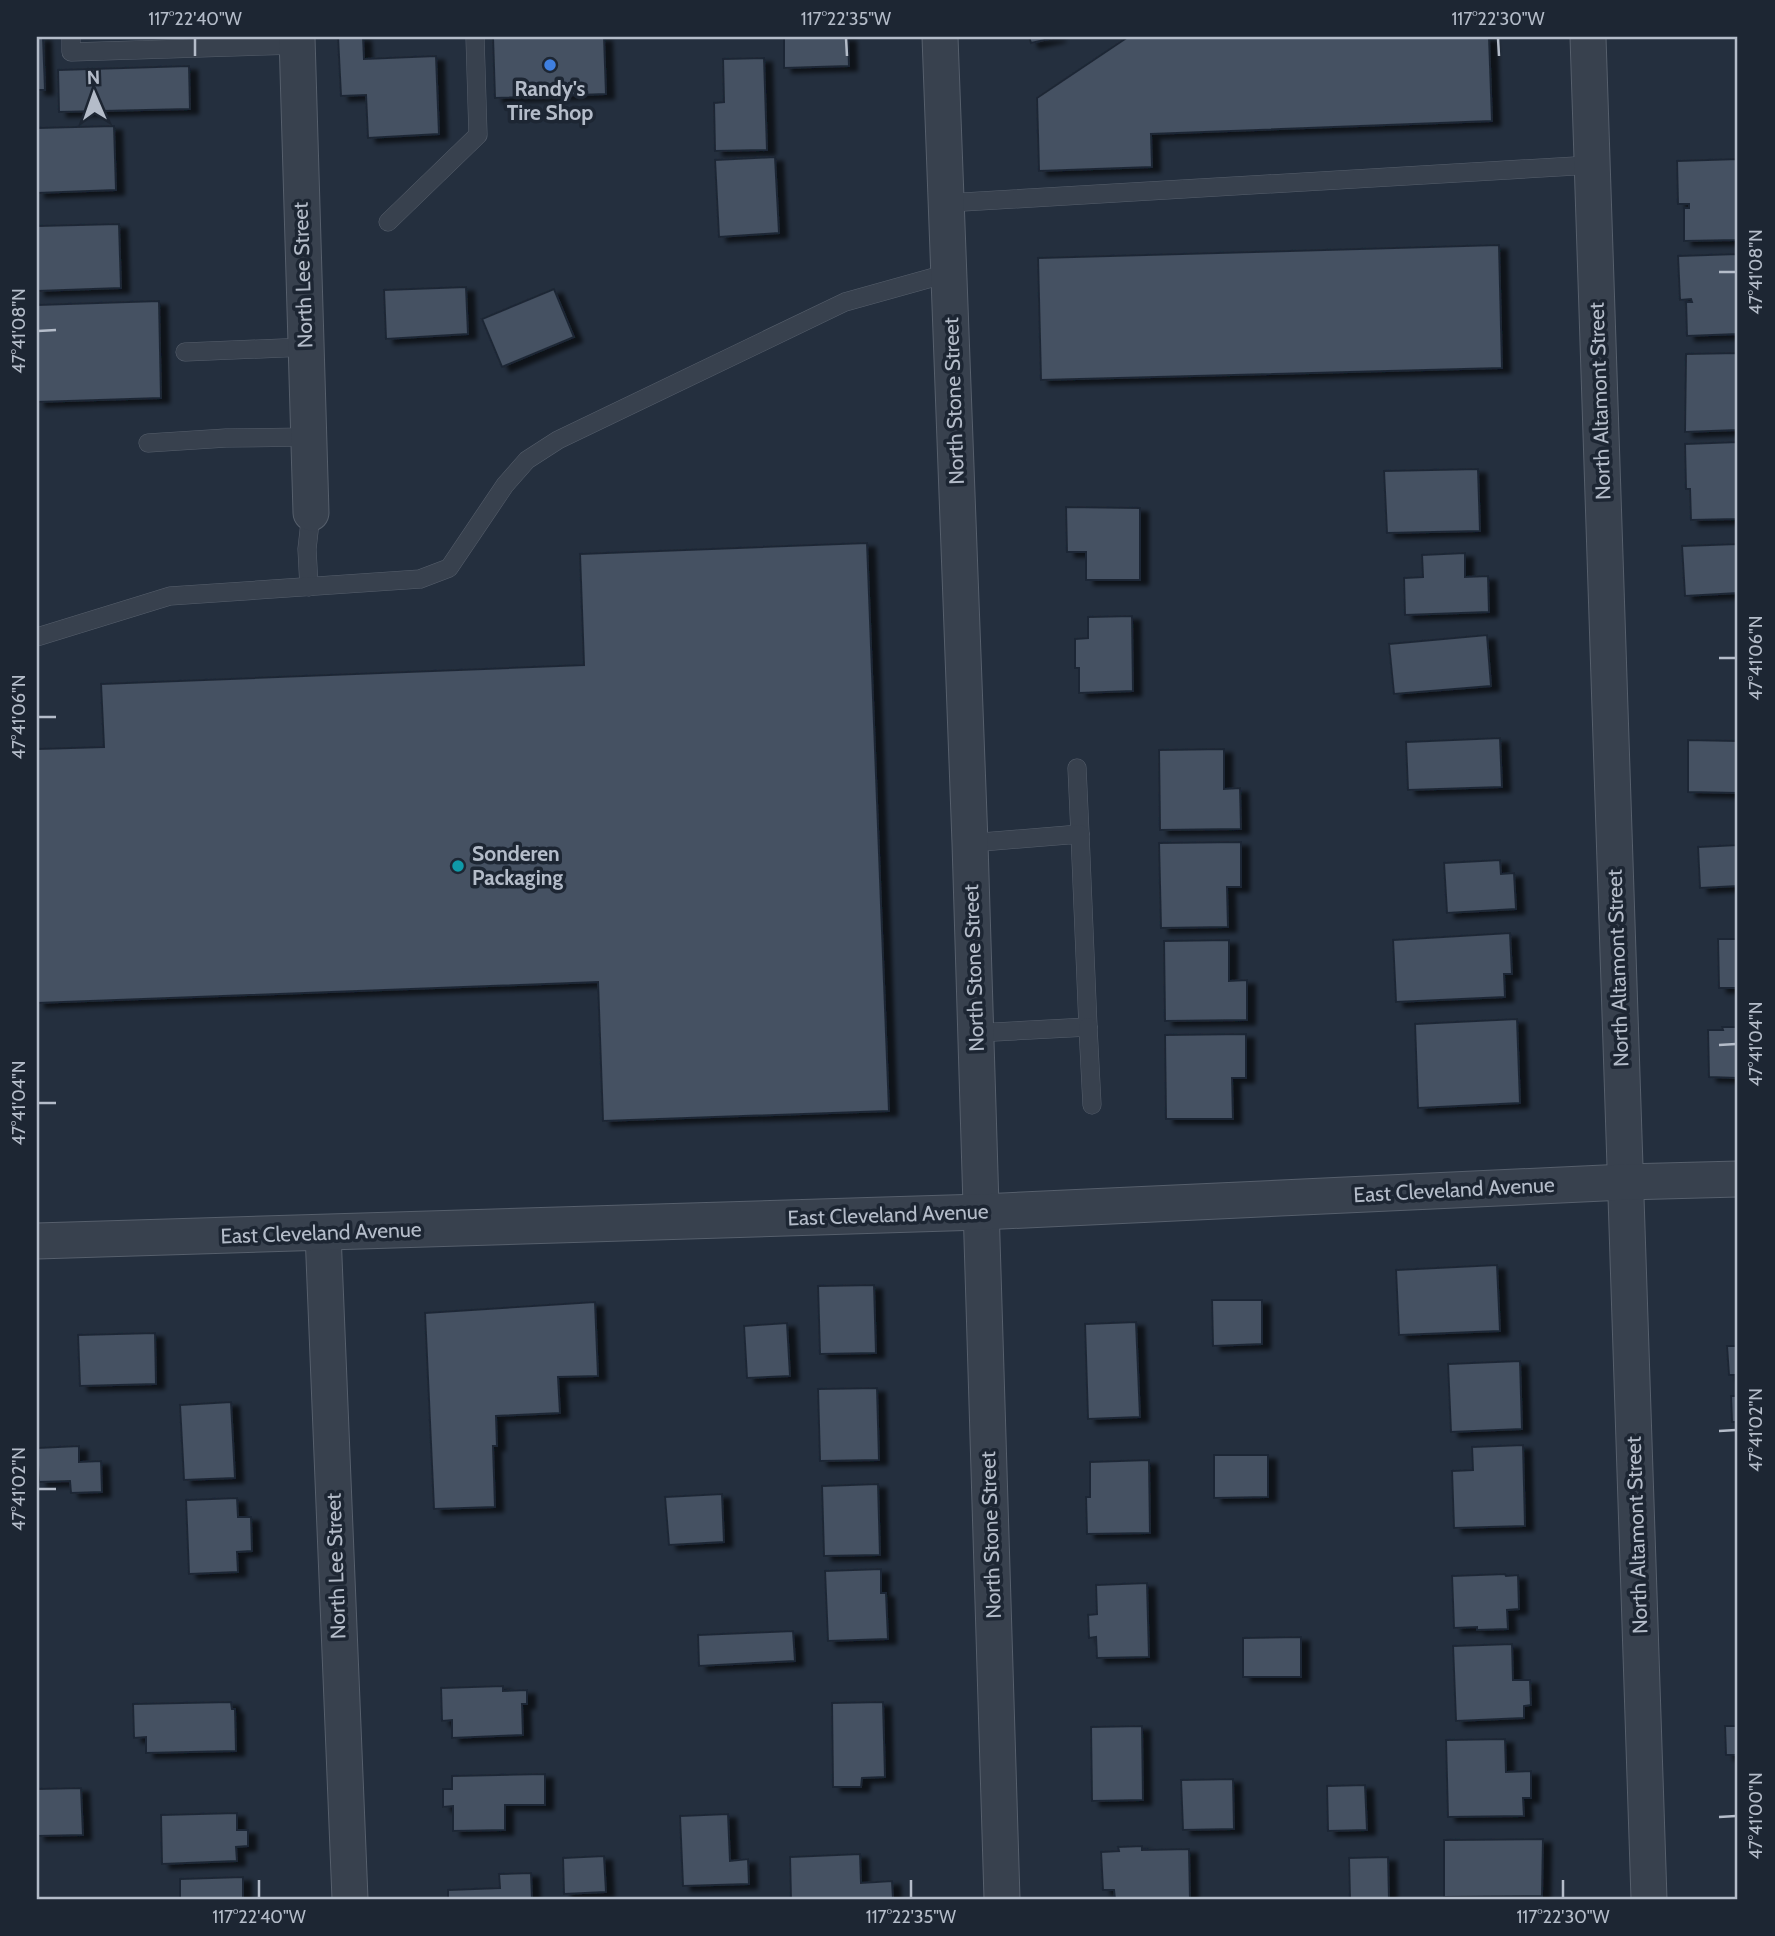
<svg xmlns="http://www.w3.org/2000/svg" width="1775" height="1936" font-family="Cabin,sans-serif">
<style>
.building{fill:#455162;stroke:#1f2835;stroke-width:2;filter:url(#shadow)}
.lines{fill:none;stroke-linecap:round;stroke-linejoin:round}
.service-casing{stroke:#565f6c;stroke-width:19}
.minor-casing{stroke:#565f6c;stroke-width:37}
.service{stroke:#38414e;stroke-width:18}
.minor{stroke:#38414e;stroke-width:35}
.ticks{fill:none;stroke:#b4bcc9;stroke-width:2.5}
.shop-dot{fill:#3f7fe0;stroke:#1d2633;stroke-width:2.5}
.culture-dot{fill:#0f9aa8;stroke:#1d2633;stroke-width:2.5}
.labels{text-anchor:middle;stroke-width:7;stroke-linejoin:round;paint-order:stroke}
.poi-label{font-size:21px;font-weight:bold;fill:#b4bcc9;stroke:#1d2633}
.street-label{font-size:21px;fill:#b4bcc9;stroke:#1d2633}
.neatline{fill:none;stroke:#b4bcc9;stroke-width:2.5}
.ticks-label{font-size:18px;text-anchor:middle;fill:#b4bcc9}
</style>
<defs>
<filter id="shadow"><feDropShadow dx="8" dy="4.5" stdDeviation="2" flood-color="#0009"/></filter>
</defs>
<rect width="100%" height="100%" fill="#242f3e"/>
<g class="building">
<polygon points="37,37 43,37 45,90 37,90"/>
<polygon points="338,37 363,37 364,59 436,56 439,134 368,138 366,95 341,96"/>
<polygon points="493,37 604,37 606,94 495,98"/>
<polygon points="784,37 848,37 849,66 784,68"/>
<polygon points="1029,37 1058,37 1031,43"/>
<polygon points="1128,37 1489,37 1492,121 1151,134 1152,167 1039,171 1037,98"/>
<polygon points="764,58 767,150 715,151 714,103 724,102 723,59"/>
<polygon points="189,66 190,109 59,112 58,70"/>
<polygon points="114,126 116,190 37,193 37,128"/>
<polygon points="775,157 779,233 719,237 715,160"/>
<polygon points="1738,159 1738,240 1684,241 1684,208 1689,208 1689,204 1678,204 1677,161"/>
<polygon points="119,224 121,288 37,291 37,226"/>
<polygon points="1499,245 1502,368 1041,380 1038,258"/>
<polygon points="1738,254 1738,334 1687,336 1686,302 1692,302 1691,299 1680,300 1678,256"/>
<polygon points="466,287 468,334 386,339 384,290"/>
<polygon points="554,289 574,337 502,367 482,319"/>
<polygon points="159,301 161,398 37,402 37,305"/>
<polygon points="1738,353 1738,430 1685,432 1686,354"/>
<polygon points="1738,442 1738,519 1691,520 1690,489 1686,489 1685,444"/>
<polygon points="1478,469 1480,531 1387,533 1384,471"/>
<polygon points="1066,507 1140,508 1140,580 1086,580 1086,552 1067,552"/>
<polygon points="867,543 889,1111 603,1121 598,982 37,1003 37,749 104,747 101,684 584,665 580,554"/>
<polygon points="1738,544 1738,593 1685,596 1682,546"/>
<polygon points="1465,553 1465,577 1488,576 1489,612 1405,615 1404,578 1423,577 1422,555"/>
<polygon points="1132,616 1133,691 1079,693 1079,668 1075,668 1075,639 1088,638 1088,617"/>
<polygon points="1487,635 1491,686 1394,694 1389,644"/>
<polygon points="1500,738 1502,787 1408,790 1406,742"/>
<polygon points="1688,740 1738,741 1738,793 1688,792"/>
<polygon points="1224,749 1224,789 1240,788 1241,829 1160,830 1159,750"/>
<polygon points="1241,842 1241,887 1227,887 1228,927 1161,928 1159,843"/>
<polygon points="1738,845 1738,886 1700,888 1698,847"/>
<polygon points="1500,860 1501,874 1514,873 1516,909 1447,913 1444,863"/>
<polygon points="1510,933 1512,974 1504,974 1505,997 1396,1002 1393,940"/>
<polygon points="1718,939 1738,939 1738,988 1719,988"/>
<polygon points="1229,940 1229,981 1247,980 1247,1020 1165,1021 1164,941"/>
<polygon points="1517,1019 1520,1103 1418,1108 1415,1024"/>
<polygon points="1722,1027 1738,1027 1738,1083 1737,1078 1709,1077 1708,1030 1723,1030"/>
<polygon points="1246,1034 1246,1078 1232,1078 1233,1119 1166,1119 1165,1035"/>
<polygon points="1497,1265 1500,1331 1399,1335 1396,1270"/>
<polygon points="874,1285 876,1353 820,1354 818,1286"/>
<polygon points="1212,1300 1262,1300 1262,1344 1213,1346"/>
<polygon points="595,1302 598,1376 558,1377 560,1413 496,1416 497,1446 493,1446 495,1507 434,1509 425,1313"/>
<polygon points="1136,1322 1140,1417 1088,1419 1085,1324"/>
<polygon points="787,1323 790,1376 747,1378 744,1326"/>
<polygon points="155,1333 156,1384 80,1386 78,1335"/>
<polygon points="1727,1346 1738,1346 1738,1375 1729,1375"/>
<polygon points="1520,1361 1522,1429 1451,1432 1448,1364"/>
<polygon points="877,1388 879,1460 820,1461 818,1389"/>
<polygon points="1731,1396 1738,1396 1738,1422 1732,1422"/>
<polygon points="231,1402 235,1478 184,1480 180,1405"/>
<polygon points="1523,1445 1525,1526 1454,1528 1452,1471 1473,1470 1472,1447"/>
<polygon points="79,1446 79,1462 101,1461 102,1492 71,1493 70,1481 39,1482 37,1448"/>
<polygon points="1214,1455 1268,1455 1268,1497 1214,1498"/>
<polygon points="1149,1460 1150,1533 1087,1534 1086,1497 1090,1497 1090,1462"/>
<polygon points="878,1484 880,1555 824,1556 822,1486"/>
<polygon points="722,1494 724,1542 669,1545 665,1497"/>
<polygon points="237,1498 238,1517 251,1517 252,1551 237,1552 238,1572 189,1574 186,1500"/>
<polygon points="881,1569 881,1593 886,1593 888,1639 828,1641 825,1571"/>
<polygon points="1505,1574 1506,1576 1518,1575 1519,1609 1507,1610 1508,1629 1477,1630 1477,1627 1454,1628 1452,1576"/>
<polygon points="1147,1583 1149,1657 1097,1658 1096,1637 1089,1638 1088,1615 1097,1614 1096,1585"/>
<polygon points="793,1631 795,1661 699,1666 698,1635"/>
<polygon points="1301,1637 1301,1677 1243,1677 1243,1638"/>
<polygon points="1512,1644 1513,1680 1530,1680 1531,1705 1524,1706 1524,1718 1456,1721 1453,1646"/>
<polygon points="503,1686 503,1691 527,1690 527,1704 522,1704 523,1735 452,1738 452,1720 442,1721 441,1688"/>
<polygon points="231,1702 232,1709 235,1709 236,1751 146,1753 146,1737 134,1738 133,1704"/>
<polygon points="883,1702 885,1777 862,1778 861,1787 833,1787 832,1703"/>
<polygon points="1142,1726 1143,1800 1092,1801 1091,1727"/>
<polygon points="1725,1726 1738,1726 1738,1800 1737,1755 1726,1755"/>
<polygon points="1505,1739 1506,1772 1531,1771 1531,1798 1523,1798 1524,1816 1448,1817 1446,1740"/>
<polygon points="545,1774 545,1805 505,1805 505,1830 453,1831 453,1806 443,1807 443,1789 452,1789 452,1776"/>
<polygon points="1233,1779 1234,1829 1183,1830 1181,1780"/>
<polygon points="1365,1785 1367,1830 1328,1831 1327,1786"/>
<polygon points="81,1788 83,1835 37,1836 37,1789"/>
<polygon points="237,1813 237,1830 248,1830 248,1846 236,1847 237,1861 162,1864 161,1815"/>
<polygon points="728,1814 730,1861 748,1859 749,1884 683,1886 680,1816"/>
<polygon points="1543,1839 1542,1896 1444,1897 1444,1840"/>
<polygon points="1142,1846 1142,1850 1189,1849 1190,1899 1115,1899 1114,1890 1103,1890 1101,1852 1119,1851 1118,1847"/>
<polygon points="860,1854 861,1883 892,1881 893,1899 791,1899 790,1857"/>
<polygon points="604,1856 606,1892 564,1894 563,1858"/>
<polygon points="1388,1857 1389,1899 1350,1899 1349,1858"/>
<polygon points="531,1873 532,1899 448,1899 448,1890 500,1888 499,1874"/>
<polygon points="243,1877 243,1899 180,1899 180,1879"/>
</g>
<g class="lines">
<g class="service-casing">
<g id="service">
<polyline points="71,37 71,52 297,45"/>
<polyline points="946,203 1592,165"/>
<polyline points="388,222 478,135 475,37"/>
<polyline points="185,352 306,347"/>
<polyline points="148,443 226,438 309,437"/>
<polyline points="309,587 307,549 311,513"/>
<polyline points="37,637 170,596 420,579 449,568 505,485 527,460 558,440 845,302 949,273"/>
<polyline points="1077,768 1080,834"/>
<polyline points="970,843 1080,834 1088,1027 976,1033"/>
<polyline points="1088,1027 1092,1105"/>
</g>
</g>
<g class="minor-casing">
<g id="minor">
<polyline points="297,37 311,513"/>
<polyline points="940,37 970,843 1002,1899"/>
<polyline points="1588,37 1649,1899"/>
<polyline points="323,1233 350,1899"/>
<polyline points="37,1241 981,1212 1625,1182 1738,1179"/>
</g>
</g>
<use href="#service" class="service"/>
<use href="#minor" class="minor"/>
</g>
<path class="ticks" d="M195 38V56M846 38 847 56M1498 38 1499 56M1719 272H1736M38 331 56 330M1719 658H1736M38 717H56M1719 1045 1736 1044M38 1103H56M1719 1431 1736 1430M38 1489H56M1719 1817 1736 1816M259 1880V1898M911 1880V1898M1563 1880V1898"/>
<circle class="shop-dot" cx="550" cy="65" r="7"/>
<circle class="culture-dot" cx="458" cy="866" r="7"/>
<g class="labels">
<g class="poi-label">
<text x="550" y="96">Randy's<tspan x="550" dy="24">Tire Shop</tspan></text>
<text x="472" y="861" text-anchor="start">Sonderen<tspan x="472" dy="24">Packaging</tspan></text>
</g>
<g class="street-label">
<text transform="translate(303 275) rotate(-92)" y="7">North Lee Street</text>
<text transform="translate(954 401) rotate(-92)" y="7">North Stone Street</text>
<text transform="translate(1600 401) rotate(-92)" y="7">North Altamont Street</text>
<text transform="translate(974 968) rotate(-92)" y="7">North Stone Street</text>
<text transform="translate(1618 968) rotate(-92)" y="7">North Altamont Street</text>
<text transform="translate(1454 1190) rotate(-3)" y="7">East Cleveland Avenue</text>
<text transform="translate(888 1215) rotate(-2)" y="7">East Cleveland Avenue</text>
<text transform="translate(321 1233) rotate(-2)" y="7">East Cleveland Avenue</text>
<text transform="translate(991 1535) rotate(-92)" y="7">North Stone Street</text>
<text transform="translate(1637 1535) rotate(-92)" y="7">North Altamont Street</text>
<text transform="translate(336 1566) rotate(-92)" y="7">North Lee Street</text>
</g>
</g>
<rect width="1775" height="1936" fill="none" stroke="#1d2633" stroke-width="77"/>
<g transform="translate(94 94) rotate(358)" stroke="#1d2633" stroke-width="5" paint-order="stroke">
<path d="M0-5L12 26L0 18L-12 26Z" fill="#b4bcc9"/>
<text y="-10" font-size="19" font-weight="bold" text-anchor="middle" fill="#b4bcc9">N</text>
</g>
<rect x="38" y="38" width="1698" height="1860" class="neatline"/>
<g class="ticks-label">
<text x="195" y="25">117°22'40"W</text>
<text x="846" y="25">117°22'35"W</text>
<text x="1498" y="25">117°22'30"W</text>
<text transform="translate(1756 272) rotate(-90)" y="6">47°41'08"N</text>
<text transform="translate(19 331) rotate(-90)" y="6">47°41'08"N</text>
<text transform="translate(1756 658) rotate(-90)" y="6">47°41'06"N</text>
<text transform="translate(19 717) rotate(-90)" y="6">47°41'06"N</text>
<text transform="translate(1756 1044) rotate(-90)" y="6">47°41'04"N</text>
<text transform="translate(19 1103) rotate(-90)" y="6">47°41'04"N</text>
<text transform="translate(1756 1430) rotate(-90)" y="6">47°41'02"N</text>
<text transform="translate(19 1489) rotate(-90)" y="6">47°41'02"N</text>
<text transform="translate(1756 1816) rotate(-90)" y="6">47°41'00"N</text>
<text x="259" y="1923">117°22'40"W</text>
<text x="911" y="1923">117°22'35"W</text>
<text x="1563" y="1923">117°22'30"W</text>
</g>
</svg>
